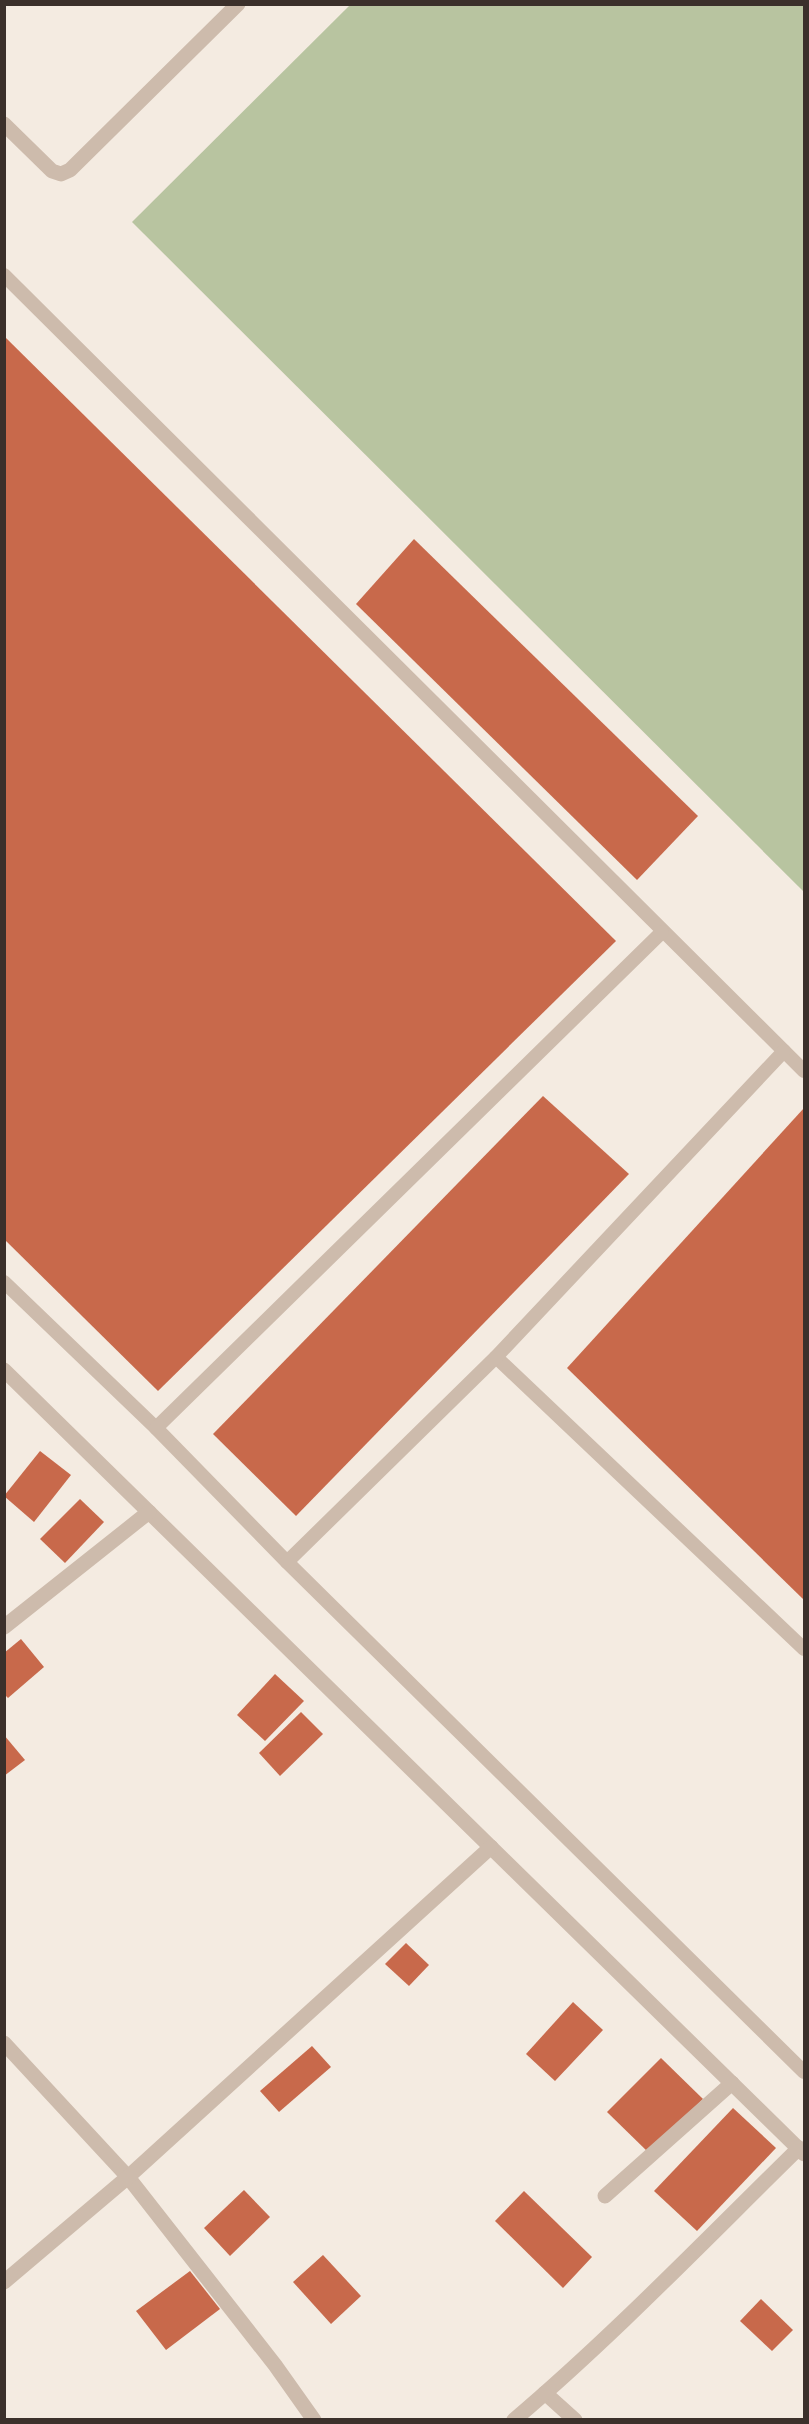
<svg xmlns="http://www.w3.org/2000/svg" width="809" height="2424" font-family="'Alegreya Sans',sans-serif">
<style>
.green{fill:#b8c4a0}
.building{fill:#c8694b}
.lines{fill:none;stroke-linecap:round;stroke-linejoin:round}
.lane{stroke:#cdbbac;stroke-width:14}
.street{stroke:#cdbbac;stroke-width:15}
</style>
<rect width="100%" height="100%" fill="#f4ebe1"/>
<polygon class="green" points="350,5 804,5 804,892 132,222"/>
<g class="building">
<polygon points="4,336 616,941 158,1391 4,1239"/>
<polygon points="414,539 698,816 637,880 356,604"/>
<polygon points="543,1096 629,1174 296,1516 213,1434"/>
<polygon points="804,1108 804,1600 567,1368"/>
<polygon points="40,1451 71,1475 34,1522 4,1496"/>
<polygon points="80,1499 104,1522 65,1563 40,1539"/>
<polygon points="21,1639 44,1667 8,1698 4,1694 4,1653"/>
<polygon points="275,1674 304,1701 265,1741 237,1715"/>
<polygon points="301,1712 323,1734 280,1776 259,1753"/>
<polygon points="4,1735 25,1760 4,1776"/>
<polygon points="406,1943 429,1965 409,1986 385,1964"/>
<polygon points="573,2002 603,2030 555,2081 526,2054"/>
<polygon points="312,2046 331,2067 279,2112 260,2091"/>
<polygon points="661,2058 703,2099 649,2153 607,2112"/>
<polygon points="733,2108 776,2148 697,2231 654,2191"/>
<polygon points="244,2190 270,2217 230,2256 204,2228"/>
<polygon points="524,2191 592,2257 563,2288 495,2221"/>
<polygon points="323,2255 361,2296 331,2324 293,2282"/>
<polygon points="190,2271 220,2309 166,2350 136,2311"/>
<polygon points="761,2299 793,2330 772,2351 740,2321"/>
</g>
<g class="lines">
<g class="lane">
<polyline points="4,275 804,1071"/>
<polyline points="4,1282 156,1428 287,1562 804,2072"/>
<polyline points="496,1357 804,1649"/>
<polyline points="156,1428 662,932"/>
<polyline points="287,1562 496,1357 784,1051"/>
</g>
<g class="street">
<polyline points="4,124 52,171 61,174 70,170 238,4"/>
<polyline points="4,1370 804,2154"/>
<polyline points="4,1627 149,1512"/>
<polyline points="4,2043 128,2177 275,2365 314,2420"/>
<polyline points="605,2196 732,2083"/>
<polyline points="4,2282 128,2177 491,1847"/>
<polyline points="545,2393 575,2420"/>
<path d="M514 2420C614 2335 705 2240 799 2148"/>
</g>
</g>
<rect width="809" height="2424" fill="none" stroke="#3b302b" stroke-width="12"/>
</svg>
